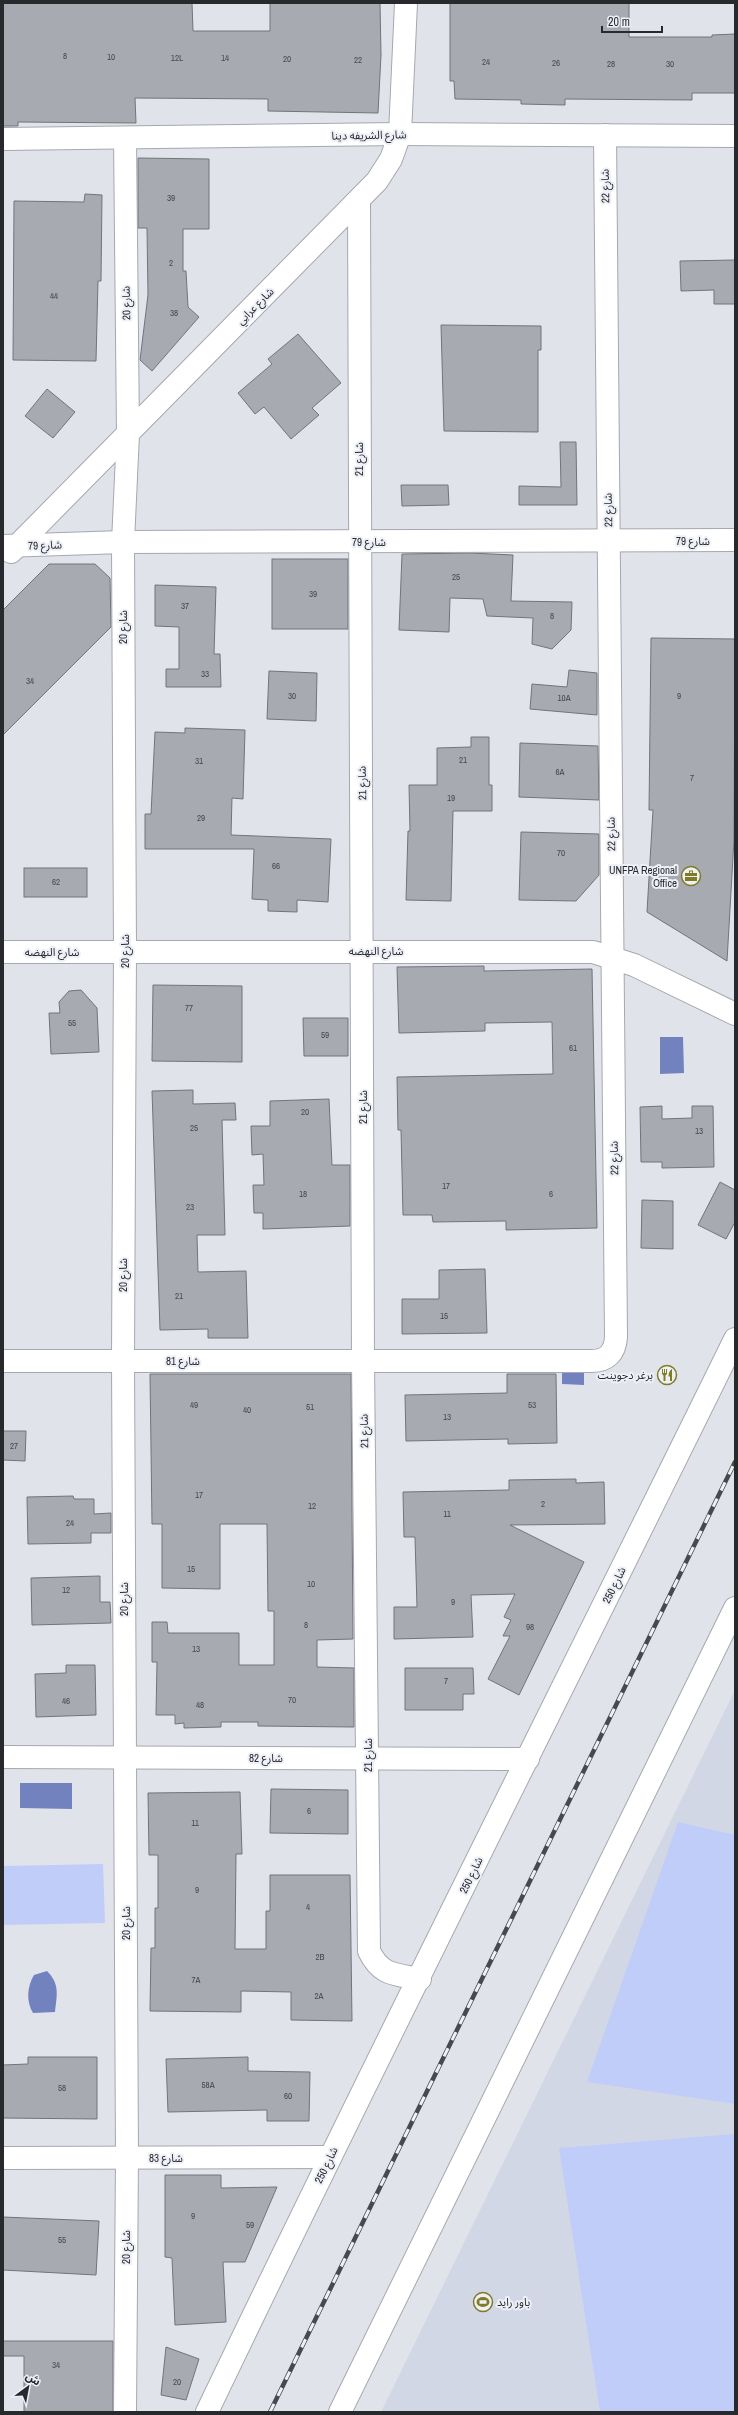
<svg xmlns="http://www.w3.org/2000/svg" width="738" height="2415" font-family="'Archivo Narrow','Noto Sans Arabic',sans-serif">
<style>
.built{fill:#d2d7e6}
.green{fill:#c0cdf8}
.water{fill:#7182be}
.building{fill:#a7aab1;stroke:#72747b}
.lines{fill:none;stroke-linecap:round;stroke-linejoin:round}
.minor-casing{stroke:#a5a8af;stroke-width:24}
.minor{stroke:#fff;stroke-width:22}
.rail-casing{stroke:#48494d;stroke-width:4.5}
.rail{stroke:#eef0f8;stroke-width:3;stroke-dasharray:9;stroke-linecap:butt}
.labels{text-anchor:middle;stroke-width:4;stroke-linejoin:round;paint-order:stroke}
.number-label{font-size:9px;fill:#48494d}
.street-label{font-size:11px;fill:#28292c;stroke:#eef0f8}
.poi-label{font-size:11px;fill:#28292c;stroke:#eef0f8;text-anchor:end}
</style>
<rect width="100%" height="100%" fill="#e1e3eb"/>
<polygon class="built" points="735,1690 735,2412 381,2412"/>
<g class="green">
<polygon points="678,1822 735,1835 735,2104 587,2082"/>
<polygon points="103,1864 105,1923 3,1925 3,1866"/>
<polygon points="735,2134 735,2412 600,2412 559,2148"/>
</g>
<g class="water">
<polygon points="660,1037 683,1037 684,1073 660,1074"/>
<polygon points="562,1369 584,1370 584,1385 562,1384"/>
<polygon points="20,1783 72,1783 72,1809 20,1808"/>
<path d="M47 1971C60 1984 57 1995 55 2012L33 2013C26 2001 27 1987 34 1975Z"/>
</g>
<g class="building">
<polygon points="3,3 192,3 193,31 270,31 270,3 380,3 381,55 378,113 268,111 268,99 135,98 136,123 18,122 18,126 3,126"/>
<polygon points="450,3 629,3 629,37 712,37 712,35 735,34 735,93 692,93 692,100 565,99 565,105 521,104 521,100 455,99 454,81 450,81"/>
<polygon points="138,158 209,159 209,229 183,229 183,271 186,271 188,307 199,317 152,371 140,360 148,295 147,228 138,228"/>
<polygon points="85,194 102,195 101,281 98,281 96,361 13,360 14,201 84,202"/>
<polygon points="735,260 735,304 714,304 714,290 681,291 680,261"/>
<polygon points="441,325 541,326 541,350 538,350 538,432 444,431"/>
<polygon points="298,334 341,383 312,408 319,415 291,439 264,407 255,414 238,393 272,364 268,359"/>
<polygon points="47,389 75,412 53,438 25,416"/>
<polygon points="560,442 576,442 577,505 519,505 519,486 561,487"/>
<polygon points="401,485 448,485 449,505 402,506"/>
<polygon points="470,553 513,555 511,601 572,602 571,630 552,649 532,644 533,618 487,616 483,599 450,598 449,632 399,630 402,554"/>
<rect x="272" y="559" width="76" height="70"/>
<polygon points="49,564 95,564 110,578 111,627 3,735 3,610"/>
<polygon points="155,585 216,587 214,654 220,654 221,687 166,687 166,669 179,669 179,627 155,626"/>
<polygon points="651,638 735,639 734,840 727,961 647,912 653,810 649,810"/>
<polygon points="569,670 597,673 597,715 530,709 532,684 567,687"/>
<polygon points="269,671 317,673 316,721 267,719"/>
<polygon points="185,728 245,730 243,799 232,798 231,835 331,839 328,902 297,900 297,912 268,911 268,900 252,899 254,849 145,849 145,814 151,814 155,732 185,733"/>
<polygon points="471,737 489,737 489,785 492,785 492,811 453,811 451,901 406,900 408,831 410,831 409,785 437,785 437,748 471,747"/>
<polygon points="520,743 598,746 599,800 519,797"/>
<polygon points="521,832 599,834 599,875 576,901 519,900"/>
<rect x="24" y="868" width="63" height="29"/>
<polygon points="484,966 484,971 592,969 597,1228 506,1230 506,1221 433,1222 432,1215 403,1215 401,1130 398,1130 397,1077 553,1074 552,1022 485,1023 485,1031 399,1033 397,967"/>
<polygon points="153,985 242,986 242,1062 152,1061"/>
<polygon points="81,990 97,1008 99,1052 51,1054 49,1013 60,1013 59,1002 69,991"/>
<polygon points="303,1018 348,1018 348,1056 304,1056"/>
<polygon points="193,1090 193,1104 235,1103 236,1120 222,1120 225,1235 197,1235 198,1272 246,1271 248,1338 208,1338 208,1329 160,1330 152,1091"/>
<polygon points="329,1099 332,1165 350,1165 350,1226 263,1229 263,1213 254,1213 253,1185 264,1185 263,1154 252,1155 251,1126 270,1126 270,1101"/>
<polygon points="662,1106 662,1119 692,1118 692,1106 713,1106 714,1167 662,1168 662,1162 641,1162 640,1107"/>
<polygon points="720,1182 735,1190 735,1222 726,1239 698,1225"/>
<polygon points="642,1200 673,1201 673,1249 641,1248"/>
<polygon points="485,1269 487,1333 402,1334 402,1299 439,1299 439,1270"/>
<polygon points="150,1374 351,1374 353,1639 317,1640 317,1667 354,1668 354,1727 258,1726 258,1722 221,1722 221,1727 184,1728 184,1723 175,1724 175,1715 156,1715 157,1662 152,1662 152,1622 167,1622 168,1633 239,1633 239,1665 274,1665 274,1611 268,1611 267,1524 220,1524 220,1589 162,1588 162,1524 152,1524"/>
<polygon points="507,1374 556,1374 557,1443 508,1444 508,1439 406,1441 405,1395 507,1393"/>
<polygon points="3,1431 26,1431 25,1461 3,1460"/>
<polygon points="576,1479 576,1483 604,1482 605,1524 510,1525 584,1562 519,1695 488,1679 510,1636 503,1636 511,1620 504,1617 515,1594 471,1595 473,1637 394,1639 394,1607 417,1607 415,1537 404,1537 403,1492 509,1490 509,1480"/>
<polygon points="73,1496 74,1499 94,1499 94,1514 111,1513 111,1533 91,1533 91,1543 28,1544 27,1497"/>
<polygon points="100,1576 100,1602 110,1602 111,1623 32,1625 31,1578"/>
<polygon points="66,1665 95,1665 96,1715 36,1717 35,1674 66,1673"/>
<polygon points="405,1668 473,1668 474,1694 463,1694 463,1710 405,1710"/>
<polygon points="271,1789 348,1790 348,1834 270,1833"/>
<polygon points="240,1792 242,1854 236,1854 235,1949 266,1949 266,1911 270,1911 270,1875 350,1875 352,2021 291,2020 291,1992 241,1991 241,2012 150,2011 151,1948 155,1948 155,1908 158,1908 158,1855 149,1855 148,1793"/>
<polygon points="28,2057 97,2057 97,2119 3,2118 3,2065 28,2064"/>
<polygon points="248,2057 248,2071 310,2072 309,2121 267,2121 267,2110 168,2112 166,2059"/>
<polygon points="165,2175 221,2175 221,2188 277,2187 245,2262 223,2262 226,2322 175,2325 172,2258 165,2257"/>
<polygon points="3,2217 99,2221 96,2275 3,2270"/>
<polygon points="3,2341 113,2341 113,2412 24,2412 24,2356 3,2356"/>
<polygon points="166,2347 199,2359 186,2400 161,2395"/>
</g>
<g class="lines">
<g class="minor-casing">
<g id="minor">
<polyline points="3,139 400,134 735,136"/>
<path d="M359 201 363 1361 369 1951C381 1976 395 1974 420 1979"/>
<polyline points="3,546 123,542 735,540"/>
<polyline points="11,552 377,181 391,159 400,134 406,3"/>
<polyline points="3,952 593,952 634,965 735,1014"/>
<path d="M3 1361H591C607 1361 615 1353 616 1337L605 135"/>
<polyline points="3,1757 528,1759"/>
<polyline points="3,2158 329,2157"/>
<polyline points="125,2412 127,2158 123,1361 125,951 123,542 128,434 125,138"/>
<path d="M207 2412C379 2052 559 1697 735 1339"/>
<polyline points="340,2412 735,1608"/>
</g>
</g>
<use href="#minor" class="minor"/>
<g class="rail-casing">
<polyline id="rail" points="270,2412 735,1462"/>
</g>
<use href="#rail" class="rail"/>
</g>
<defs>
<g id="office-ring" transform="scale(1)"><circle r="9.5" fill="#eef0f8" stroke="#807c23" stroke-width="1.5"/><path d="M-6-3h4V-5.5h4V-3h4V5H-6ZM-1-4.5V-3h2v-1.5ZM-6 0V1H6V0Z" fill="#807c23"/></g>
<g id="restaurant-ring" transform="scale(1)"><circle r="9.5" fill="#eef0f8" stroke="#807c23" stroke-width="1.5"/><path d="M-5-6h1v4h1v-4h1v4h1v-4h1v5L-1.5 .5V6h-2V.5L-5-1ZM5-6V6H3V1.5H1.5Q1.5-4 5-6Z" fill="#807c23"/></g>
<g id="stadium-ring" transform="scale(1)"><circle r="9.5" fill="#eef0f8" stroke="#807c23" stroke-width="1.5"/><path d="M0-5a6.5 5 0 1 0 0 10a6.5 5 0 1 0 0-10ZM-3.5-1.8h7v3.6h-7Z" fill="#807c23"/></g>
</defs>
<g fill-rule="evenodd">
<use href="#office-ring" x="691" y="876"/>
<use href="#restaurant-ring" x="667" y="1375"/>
<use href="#stadium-ring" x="483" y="2302"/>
</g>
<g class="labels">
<g class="number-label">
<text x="65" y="59">8</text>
<text x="111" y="60">10</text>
<text x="177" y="61">12L</text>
<text x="225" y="61">14</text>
<text x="287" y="62">20</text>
<text x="358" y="63">22</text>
<text x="486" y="65">24</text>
<text x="556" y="66">26</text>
<text x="611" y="67">28</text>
<text x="670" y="67">30</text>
<text x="171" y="201">39</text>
<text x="171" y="266">2</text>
<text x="54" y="299">44</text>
<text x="174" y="316">38</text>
<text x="456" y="580">25</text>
<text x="313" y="597">39</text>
<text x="185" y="609">37</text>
<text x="552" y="619">8</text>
<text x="205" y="677">33</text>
<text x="30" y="684">34</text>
<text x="292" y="699">30</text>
<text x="679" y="699">9</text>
<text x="564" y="701">10A</text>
<text x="463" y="763">21</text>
<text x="199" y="764">31</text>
<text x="560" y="775">6A</text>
<text x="692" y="781">7</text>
<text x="451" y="801">19</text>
<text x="201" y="821">29</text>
<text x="561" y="856">70</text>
<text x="276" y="869">66</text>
<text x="56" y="885">62</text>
<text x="189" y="1011">77</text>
<text x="72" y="1026">55</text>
<text x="325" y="1038">59</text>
<text x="573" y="1051">61</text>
<text x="305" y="1115">20</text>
<text x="194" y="1131">25</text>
<text x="699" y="1134">13</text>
<text x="446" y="1189">17</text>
<text x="303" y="1197">18</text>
<text x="551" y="1197">6</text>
<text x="190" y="1210">23</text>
<text x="179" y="1299">21</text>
<text x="444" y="1319">15</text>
<text x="194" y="1408">49</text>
<text x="532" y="1408">53</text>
<text x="310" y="1410">51</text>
<text x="247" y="1413">40</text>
<text x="447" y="1420">13</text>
<text x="14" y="1449">27</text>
<text x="199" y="1498">17</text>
<text x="543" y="1507">2</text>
<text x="312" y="1509">12</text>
<text x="447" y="1517">11</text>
<text x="70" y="1526">24</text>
<text x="191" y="1572">15</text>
<text x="311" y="1587">10</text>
<text x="66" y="1593">12</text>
<text x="453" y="1605">9</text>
<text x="306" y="1628">8</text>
<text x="530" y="1630">98</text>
<text x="196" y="1652">13</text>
<text x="446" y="1684">7</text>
<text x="292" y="1703">70</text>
<text x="66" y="1704">46</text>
<text x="200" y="1708">48</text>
<text x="309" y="1814">6</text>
<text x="195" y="1826">11</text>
<text x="197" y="1893">9</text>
<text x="308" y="1910">4</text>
<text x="320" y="1960">2B</text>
<text x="196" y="1983">7A</text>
<text x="319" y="1999">2A</text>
<text x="208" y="2088">58A</text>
<text x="62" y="2091">58</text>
<text x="288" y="2099">60</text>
<text x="193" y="2219">9</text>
<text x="250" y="2228">59</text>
<text x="62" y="2243">55</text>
<text x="56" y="2368">34</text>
<text x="177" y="2385">20</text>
</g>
<g class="street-label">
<text transform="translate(369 135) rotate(-1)" y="4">شارع الشريفه دينا</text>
<text transform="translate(605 186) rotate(-91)" y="4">شارع 22</text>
<text transform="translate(126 303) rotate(-91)" y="4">شارع 20</text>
<text transform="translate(255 306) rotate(-45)" y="4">شارع عرابي</text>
<text transform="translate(359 459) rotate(-90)" y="4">شارع 21</text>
<text transform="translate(608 510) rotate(-91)" y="4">شارع 22</text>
<text x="693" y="545">شارع 79</text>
<text x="369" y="546">شارع 79</text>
<text transform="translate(45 545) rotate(-2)" y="4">شارع 79</text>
<text transform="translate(123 627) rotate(-90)" y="4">شارع 20</text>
<text transform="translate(362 783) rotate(-91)" y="4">شارع 21</text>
<text transform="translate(611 834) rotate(-91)" y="4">شارع 22</text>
<text transform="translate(125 951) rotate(-90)" y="4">شارع 20</text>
<text x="376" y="955">شارع النهضه</text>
<text x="52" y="956">شارع النهضه</text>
<text transform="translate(363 1107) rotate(-90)" y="4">شارع 21</text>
<text transform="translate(614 1158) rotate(-91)" y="4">شارع 22</text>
<text transform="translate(123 1275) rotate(-90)" y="4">شارع 20</text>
<text x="183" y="1365">شارع 81</text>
<text transform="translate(364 1431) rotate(-91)" y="4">شارع 21</text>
<text transform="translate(614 1585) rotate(-64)" y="4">شارع 250</text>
<text transform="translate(124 1599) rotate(-90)" y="4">شارع 20</text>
<text transform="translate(368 1755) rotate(-90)" y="4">شارع 21</text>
<text x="266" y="1762">شارع 82</text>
<text transform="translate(471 1875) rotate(-64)" y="4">شارع 250</text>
<text transform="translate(126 1923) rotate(-90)" y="4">شارع 20</text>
<text x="166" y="2162">شارع 83</text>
<text transform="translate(326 2165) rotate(-64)" y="4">شارع 250</text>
<text transform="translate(126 2247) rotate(-90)" y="4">شارع 20</text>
</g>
<g class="poi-label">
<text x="677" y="874">UNFPA Regional<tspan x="677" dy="13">Office</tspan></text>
<text x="653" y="1379">برغر دجوينت</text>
<text x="497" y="2306" text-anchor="start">باور رايد</text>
</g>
</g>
<rect width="738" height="2415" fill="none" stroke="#28292c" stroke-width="8"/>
<g transform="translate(28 2387) rotate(32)" stroke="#eef0f8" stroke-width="3" paint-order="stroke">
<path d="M0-3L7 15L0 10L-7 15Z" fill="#28292c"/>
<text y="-6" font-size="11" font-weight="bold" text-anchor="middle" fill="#28292c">ش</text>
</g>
<path d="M602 26v6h60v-6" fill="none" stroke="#28292c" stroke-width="2"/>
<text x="608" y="26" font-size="12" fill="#28292c" stroke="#eef0f8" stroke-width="3" paint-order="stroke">20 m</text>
</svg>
